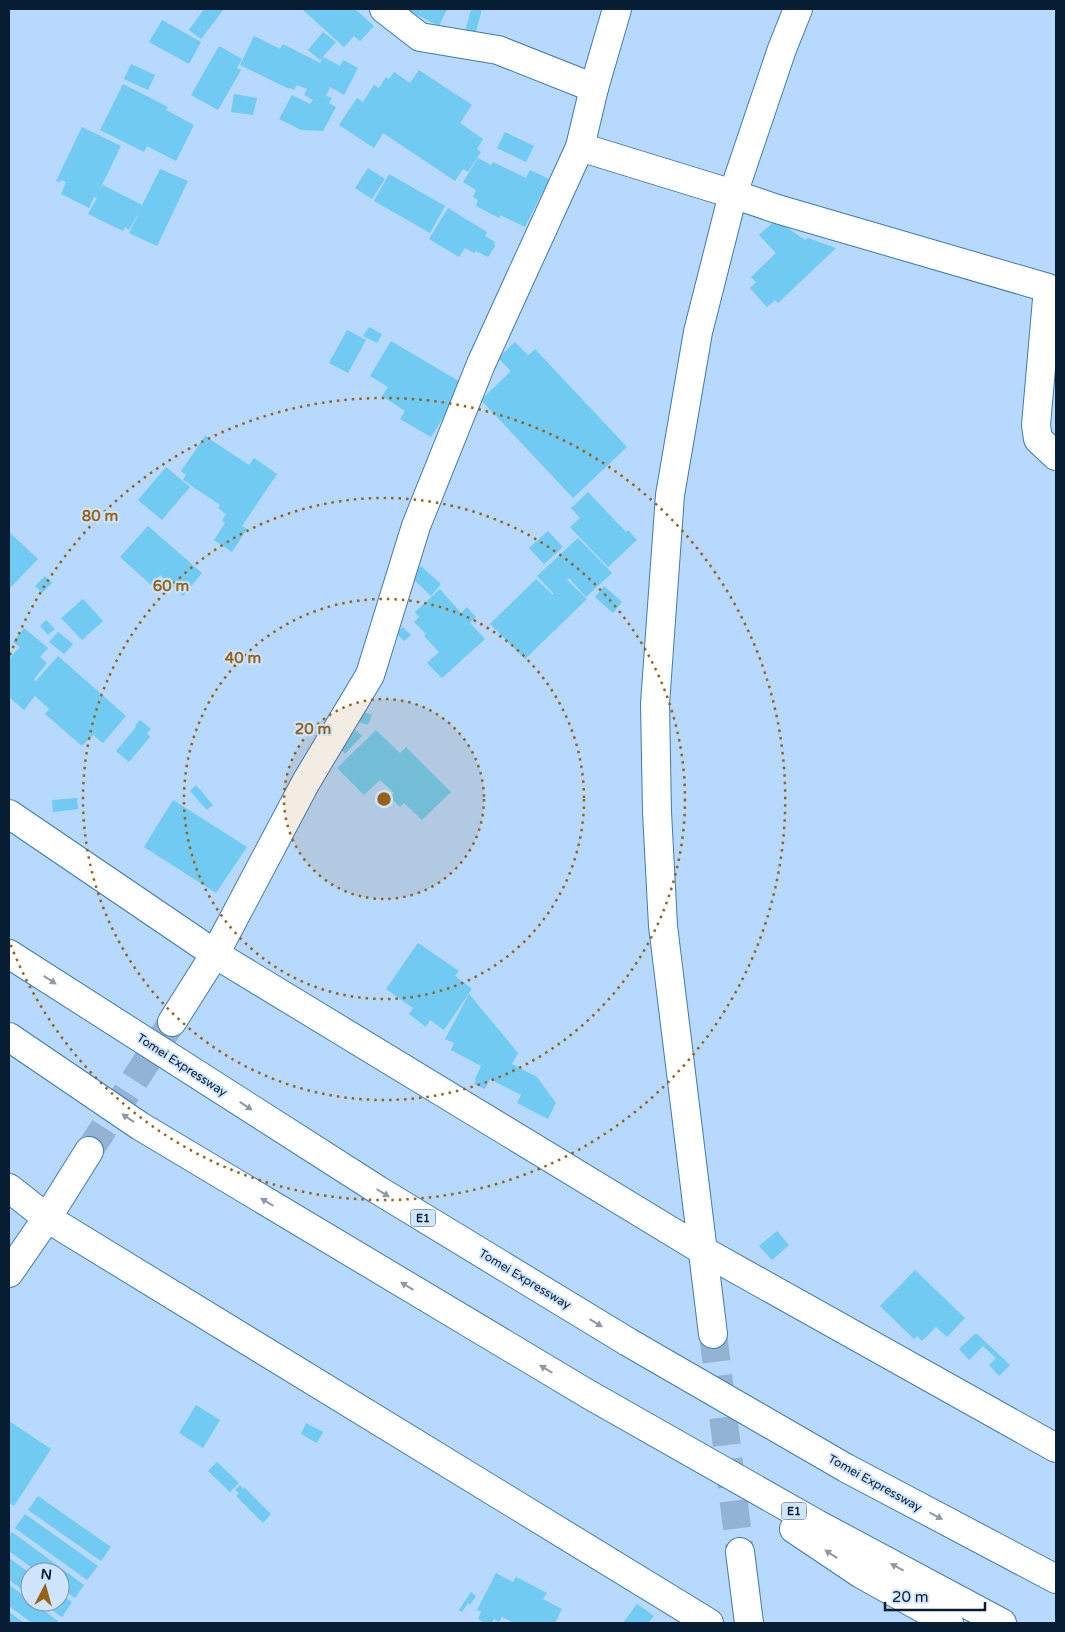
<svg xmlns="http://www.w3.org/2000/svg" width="1065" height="1632" font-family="'Varela Round',sans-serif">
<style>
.building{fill:#70caf1}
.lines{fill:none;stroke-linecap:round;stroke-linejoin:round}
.minor-tunnel{stroke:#93b3d5;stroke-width:28;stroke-dasharray:28 14;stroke-linecap:butt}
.minor-casing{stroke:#417aaf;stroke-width:30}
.highway-casing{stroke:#417aaf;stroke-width:30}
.minor{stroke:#fff;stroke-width:28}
.highway{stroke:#fff;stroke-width:28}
.oneway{fill:#8f99a3}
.ring{fill:none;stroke:#976118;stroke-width:2.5;stroke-dasharray:2.5 5}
.labels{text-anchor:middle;stroke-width:4;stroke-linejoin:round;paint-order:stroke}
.shield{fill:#cee5fd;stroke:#425970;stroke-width:1}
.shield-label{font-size:11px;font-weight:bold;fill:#061d33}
.street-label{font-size:12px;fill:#061d33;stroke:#cee5fd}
.centre{fill:#976118;stroke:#cee5fd;stroke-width:2.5}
.ring-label{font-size:15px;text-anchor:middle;font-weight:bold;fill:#976118;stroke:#cee5fd;stroke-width:4;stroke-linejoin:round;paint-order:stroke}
</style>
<rect width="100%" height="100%" fill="#b6d9fd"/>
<g class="building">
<polygon points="204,9 224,9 201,39 189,30"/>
<polygon points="302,9 355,9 374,26 360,41 354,36 344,47"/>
<polygon points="405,9 447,9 439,26"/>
<polygon points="471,9 482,9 475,35 465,32"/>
<polygon points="162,20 201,42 189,64 149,42"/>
<polygon points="323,32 336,42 320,60 308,50"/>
<polygon points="254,36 280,49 283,44 320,63 323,57 340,66 343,60 358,68 344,95 330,87 326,96 332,98 329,103 336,107 323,131 301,130 279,119 292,95 310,104 313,100 304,95 307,89 297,85 294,90 290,88 289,89 240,65"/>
<polygon points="219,46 242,59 237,68 241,70 218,110 191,95"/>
<polygon points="131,64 155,75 148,90 124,79"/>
<polygon points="419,70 472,105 460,123 483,139 477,149 481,152 468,172 463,169 455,181 383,133 374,148 339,125 357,98 363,102 374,85 379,88 386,77 389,79 394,72 410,83"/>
<polygon points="123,84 168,107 166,110 194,125 176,161 147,146 144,152 100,130"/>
<polygon points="234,94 257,98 253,115 231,112"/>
<polygon points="82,127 121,146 99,191 103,185 142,205 160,169 188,181 157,246 129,233 141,209 129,230 125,227 123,231 88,214 97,198 94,197 89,208 61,194 66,182 61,180 60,182 56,181"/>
<polygon points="505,132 534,146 526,162 497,148"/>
<polygon points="478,158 491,165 493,162 526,178 530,170 549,179 525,227 500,215 499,218 476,206 478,200 473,197 476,190 463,182"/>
<polygon points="368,168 385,179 372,199 355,188"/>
<polygon points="389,174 445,206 430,233 374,201"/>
<polygon points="448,208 487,232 485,236 495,242 494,244 495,246 488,257 476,251 474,253 465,248 459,257 429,239"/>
<polygon points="776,220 805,240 808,238 836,248 778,303 775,300 767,307 750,288 756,282 751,277 776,253 759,235"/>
<polygon points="369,327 382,334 377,343 363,336"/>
<polygon points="347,330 366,340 348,373 329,363"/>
<polygon points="391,341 467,386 457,396 431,437 400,419 405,411 382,396 388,387 370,376"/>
<polygon points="515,342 528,355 522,361 535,349 627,447 573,498 481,400 511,371 498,358"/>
<polygon points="205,436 249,465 254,458 277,474 242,526 247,529 232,552 214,540 225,523 222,521 226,514 218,508 220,505 183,480 186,475 181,471"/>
<polygon points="166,467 190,487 162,520 138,500"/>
<polygon points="588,492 626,532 628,530 637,540 608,567 570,527 580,518 571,508"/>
<polygon points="148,526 202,573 183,596 160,575 151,585 120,557"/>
<polygon points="548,531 563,547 544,564 529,548"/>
<polygon points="9,532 38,559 9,589"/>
<polygon points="578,538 612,573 586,597 569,578 567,580 587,599 525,659 490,624 536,579 553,595 554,594 537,576"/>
<polygon points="421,566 441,584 431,596 411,577"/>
<polygon points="45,576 52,583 42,593 35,586"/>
<polygon points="604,586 622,602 613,613 595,597"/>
<polygon points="440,589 461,613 467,607 476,617 470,623 485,639 442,678 427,663 439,652 424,636 426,634 414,622 419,617 415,612"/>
<polygon points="83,599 103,621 82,640 61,618"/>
<polygon points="46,620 55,629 48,635 40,626"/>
<polygon points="403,627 411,635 404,641 396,633"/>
<polygon points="24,628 48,648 40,657 47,663 34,679 36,681 58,656 126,716 103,743 93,735 82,746 45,714 49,709 35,696 24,710 9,697 9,659 20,647 13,642"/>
<polygon points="58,632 73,644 64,654 49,642"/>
<polygon points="358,710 372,715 368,725 355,721"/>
<polygon points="140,720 151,729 147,733 150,737 129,762 116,751 136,727 135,726"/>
<polygon points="356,730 362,736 345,754 339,747"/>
<polygon points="376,730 400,753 406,747 451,792 422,820 404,803 400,807 390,797 394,793 380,780 364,795 337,768"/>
<polygon points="196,785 213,805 207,810 190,791"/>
<polygon points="77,798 78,809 53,812 52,800"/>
<polygon points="173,800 247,847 216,893 144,847"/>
<polygon points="418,943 459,971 455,976 472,989 444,1030 430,1020 426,1027 409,1014 413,1008 386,989"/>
<polygon points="469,994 518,1053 512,1064 537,1077 556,1103 548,1119 517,1103 521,1095 490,1079 485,1089 474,1084 476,1080 475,1079 481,1066 451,1050 454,1043 445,1039"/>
<polygon points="777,1231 789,1245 772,1260 759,1246"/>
<polygon points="915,1270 965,1318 947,1337 936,1327 922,1341 917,1336 914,1339 880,1306"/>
<polygon points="976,1333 1010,1365 999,1376 989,1365 996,1358 983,1346 969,1360 959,1349"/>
<polygon points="196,1405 220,1420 203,1448 179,1433"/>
<polygon points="9,1421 51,1449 14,1506 9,1503"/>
<polygon points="306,1423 323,1432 317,1443 301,1434"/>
<polygon points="217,1462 239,1483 230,1492 208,1471"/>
<polygon points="240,1485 243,1489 244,1487 271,1514 263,1523 236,1496 239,1493 235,1490"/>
<polygon points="38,1496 111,1547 101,1561 28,1510"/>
<polygon points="25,1514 98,1566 87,1580 15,1528"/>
<polygon points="12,1532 84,1585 75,1598 60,1588 60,1572 38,1572 9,1551 9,1537"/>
<polygon points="9,1558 30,1573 30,1595 9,1580"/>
<polygon points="496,1573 513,1582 516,1577 547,1593 543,1599 562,1609 555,1623 514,1623 502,1617 499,1622 494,1619 491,1623 485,1623 478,1619 481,1612 477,1610"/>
<polygon points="9,1585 30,1600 30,1602 32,1602 58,1621 57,1623 32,1623 9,1606"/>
<polygon points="471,1592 476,1596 470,1605 468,1603 462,1612 459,1610"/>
<polygon points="60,1594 72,1602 62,1617 40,1602 60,1602"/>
<polygon points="637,1604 654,1616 648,1623 623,1623"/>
<polygon points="9,1612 24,1623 9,1623"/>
</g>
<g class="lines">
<g class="minor-tunnel">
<polyline points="89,1151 172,1022"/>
<polyline points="713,1334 740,1552"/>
</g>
<g class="minor-casing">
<g id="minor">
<polyline points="384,9 420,37 498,50 594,88"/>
<polyline points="580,147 733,194 777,209 1048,288 1036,425 1038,439 1056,456"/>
<polyline points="9,814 215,954 702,1250 1056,1448"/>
<polyline points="172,1022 215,954 306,782 370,675 416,526 481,364 580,147 594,88 617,9"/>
<polyline points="9,1188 47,1218 709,1623"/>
<polyline points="9,1273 47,1218 89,1151"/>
<polyline points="713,1334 663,926 657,812 655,704 670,495 698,332 733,194 782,49 798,9"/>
<polyline points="740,1552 749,1623"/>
</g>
</g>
<g class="highway-casing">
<g id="highway">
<polyline points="9,954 378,1190 628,1342 846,1468 1056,1579"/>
<polyline points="9,1037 140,1126 588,1394 817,1524 1002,1623"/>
<polyline points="794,1529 861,1574 949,1623"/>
</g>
</g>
<use href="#minor" class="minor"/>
<use href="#highway" class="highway"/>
</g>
<defs><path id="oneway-solid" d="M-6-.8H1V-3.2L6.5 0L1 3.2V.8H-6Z" transform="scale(1.25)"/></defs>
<g class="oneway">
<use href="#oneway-solid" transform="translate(50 980) rotate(33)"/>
<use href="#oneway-solid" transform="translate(246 1106) rotate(33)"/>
<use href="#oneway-solid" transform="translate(128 1118) rotate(-146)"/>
<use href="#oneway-solid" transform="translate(383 1193) rotate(32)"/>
<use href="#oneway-solid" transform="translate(267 1202) rotate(-149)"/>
<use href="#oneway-solid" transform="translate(407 1286) rotate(-149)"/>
<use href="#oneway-solid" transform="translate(596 1323) rotate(31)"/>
<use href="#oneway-solid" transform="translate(546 1369) rotate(-149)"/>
<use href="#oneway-solid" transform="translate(936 1516) rotate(28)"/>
<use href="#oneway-solid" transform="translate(831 1554) rotate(-147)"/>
<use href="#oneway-solid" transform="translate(897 1567) rotate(-152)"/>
</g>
<circle cx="384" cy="799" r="100" fill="#976118" fill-opacity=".12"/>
<g class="ring">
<circle cx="384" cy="799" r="100"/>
<circle cx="384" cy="799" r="200"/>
<circle cx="384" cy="799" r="301"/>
<path d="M10 655A401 401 0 1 1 10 943"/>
</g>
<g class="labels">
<g class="shield">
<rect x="410.5" y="1209.5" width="25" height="17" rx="4"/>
<rect x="781.5" y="1502.5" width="25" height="17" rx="4"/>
</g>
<g class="shield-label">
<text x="423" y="1222">E1</text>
<text x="794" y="1515">E1</text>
</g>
<g class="street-label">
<text transform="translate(182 1065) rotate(33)" y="4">Tomei Expressway</text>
<text transform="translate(525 1279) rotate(31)" y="4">Tomei Expressway</text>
<text transform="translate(875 1483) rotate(29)" y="4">Tomei Expressway</text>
</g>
</g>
<circle cx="384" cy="799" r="8" class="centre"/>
<g class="ring-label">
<text x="100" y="521">80 m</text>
<text x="171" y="591">60 m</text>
<text x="243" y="663">40 m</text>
<text x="313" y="734">20 m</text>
</g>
<rect width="1065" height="1632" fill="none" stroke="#061d33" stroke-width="20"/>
<g transform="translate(45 1587) rotate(6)"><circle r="24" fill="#cee5fd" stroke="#7e95ac"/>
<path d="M0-4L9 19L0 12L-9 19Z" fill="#976118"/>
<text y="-8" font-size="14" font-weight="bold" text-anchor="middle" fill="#061d33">N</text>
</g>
<path d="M885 1602v8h100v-8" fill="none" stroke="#061d33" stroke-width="2.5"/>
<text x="892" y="1602" font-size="15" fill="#061d33" stroke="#cee5fd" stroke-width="4" paint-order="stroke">20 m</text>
</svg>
